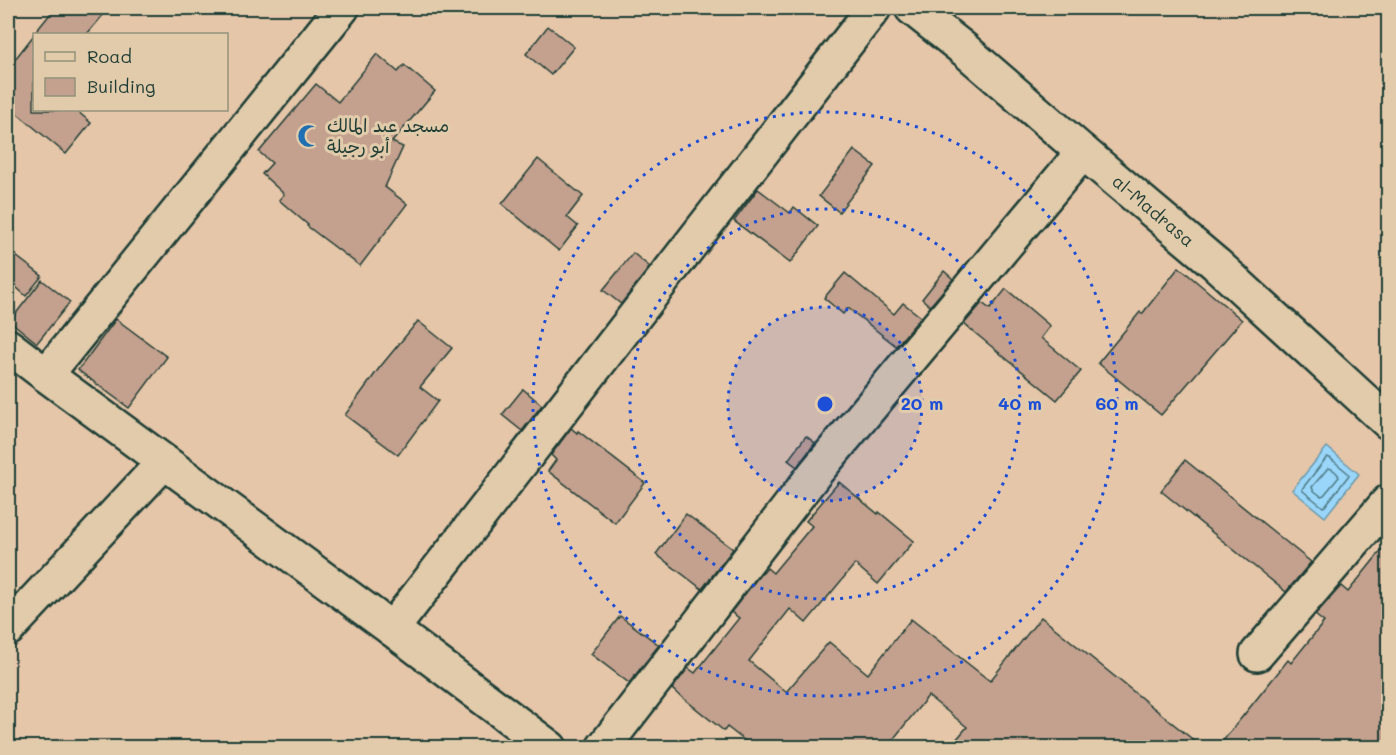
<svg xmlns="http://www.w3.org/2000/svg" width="1396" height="755" font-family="Mali,'Playpen Sans Arabic',sans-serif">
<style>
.water{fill:#99d6fa;stroke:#6899ab;stroke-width:1.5}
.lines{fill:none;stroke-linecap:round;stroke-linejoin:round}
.shore{stroke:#507a83;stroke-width:1.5}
.building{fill:#c4a08e;stroke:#1f3d34;stroke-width:1.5}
.minor-casing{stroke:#1f3d34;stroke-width:38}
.minor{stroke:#e1cbaa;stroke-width:33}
.ring{fill:none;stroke:#1d4ed8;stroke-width:3;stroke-dasharray:3 6}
.labels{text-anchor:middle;stroke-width:6;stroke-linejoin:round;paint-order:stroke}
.poi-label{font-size:18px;fill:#1f3d34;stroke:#e1cbaa;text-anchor:start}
.street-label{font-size:18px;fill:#1f3d34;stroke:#e1cbaa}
.centre{fill:#1d4ed8;stroke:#e1cbaa;stroke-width:3}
.ring-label{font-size:18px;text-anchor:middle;font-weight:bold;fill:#1d4ed8;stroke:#e1cbaa;stroke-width:6;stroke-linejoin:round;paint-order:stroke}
</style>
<rect width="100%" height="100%" fill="#e6c6a9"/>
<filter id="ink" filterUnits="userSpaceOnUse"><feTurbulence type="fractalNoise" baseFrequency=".0167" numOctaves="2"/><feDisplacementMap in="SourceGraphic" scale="12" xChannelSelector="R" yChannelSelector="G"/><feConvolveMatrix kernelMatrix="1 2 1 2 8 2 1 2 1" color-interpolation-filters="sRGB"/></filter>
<g filter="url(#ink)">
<polygon class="water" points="1327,447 1359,474 1325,517 1292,490"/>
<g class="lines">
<g class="shore">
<polygon points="1327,457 1330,458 1348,473 1349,475 1325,506 1323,507 1303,491 1302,489"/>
<path d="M1328 468C1332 468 1338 473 1339 477L1324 495 1321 496 1313 490 1312 487Z"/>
</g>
</g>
<g class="building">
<polygon points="55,8 109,8 87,34 34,34"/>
<polygon points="548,26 574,47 551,75 526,54"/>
<polygon points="34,35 34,110 76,110 91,123 66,154 8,106 8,68"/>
<polygon points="377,54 398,72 404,65 435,91 392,142 403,147 385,187 407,204 360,266 307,226 308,225 279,200 284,194 262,174 272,163 259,152 316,84 338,102"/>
<polygon points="854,150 875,166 839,212 819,196"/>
<polygon points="538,159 583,196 567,217 578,226 559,251 502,204"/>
<polygon points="758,189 790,213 794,207 818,226 790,263 734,221"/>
<polygon points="8,250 42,276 26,296 8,280"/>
<polygon points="633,253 650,267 621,304 603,290"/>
<polygon points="1179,267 1242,320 1161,415 1098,363 1140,312 1142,314"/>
<polygon points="944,271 953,279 930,306 922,299"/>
<polygon points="845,273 894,314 903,303 921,317 896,346 848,308 843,314 824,298"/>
<polygon points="42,280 70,302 37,343 10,321"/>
<polygon points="1006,289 1050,326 1041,338 1081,371 1057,400 964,324 982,303 990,309"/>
<polygon points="116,319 167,357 129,408 78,370"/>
<polygon points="418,321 452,348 420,387 438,401 398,455 345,415 380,367"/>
<polygon points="523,389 542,405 522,431 502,415"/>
<polygon points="571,428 577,433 578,431 645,483 615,523 548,471 556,460 551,455"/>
<polygon points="806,436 815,443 797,467 788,460"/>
<polygon points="1185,460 1311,562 1286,592 1161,491"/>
<polygon points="839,482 878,514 879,512 914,541 878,584 855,564 806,623 790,609 749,661 786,692 829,642 868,674 911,619 990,681 1041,617 1202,747 950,747 967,727 928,696 887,747 753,747 727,727 724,731 672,689 688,668 695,673 739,618 731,612 762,572 763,573 767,568 773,573 812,526 806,521"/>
<polygon points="686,514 733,549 702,589 656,554"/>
<polygon points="1389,541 1389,747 1218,747 1288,660 1291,663 1324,622 1315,615 1341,586 1348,592"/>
<polygon points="620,616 659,645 629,683 591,654"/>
</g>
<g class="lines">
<g class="minor-casing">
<g id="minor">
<polyline points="912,8 965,50 1083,152 1216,264 1388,422"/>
<polyline points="8,346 46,375 392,629 550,748"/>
<polyline points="46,375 342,8"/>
<polyline points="8,629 164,462"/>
<polyline points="392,629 874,8"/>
<polyline points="1257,654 1388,502"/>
<polyline points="603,748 816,472 1083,152"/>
</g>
</g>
<use href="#minor" class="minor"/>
</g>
</g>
<circle cx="825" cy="404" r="97" fill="#1d4ed8" fill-opacity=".12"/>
<g class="ring">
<circle cx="825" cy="404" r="97"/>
<circle cx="825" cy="404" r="195"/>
<circle cx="825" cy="404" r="292"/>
</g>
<defs>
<g id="mosque-bare" transform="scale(1.8)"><path d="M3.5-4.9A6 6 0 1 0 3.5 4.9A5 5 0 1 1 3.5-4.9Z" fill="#1f6fb2" stroke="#e1cbaa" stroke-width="2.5" paint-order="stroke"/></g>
</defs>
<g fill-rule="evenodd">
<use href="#mosque-bare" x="309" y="136"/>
</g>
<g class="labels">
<g class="poi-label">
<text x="327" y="132">مسجد عبد المالك<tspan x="327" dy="21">أبو رجيلة</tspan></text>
</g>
<g class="street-label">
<text transform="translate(1153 211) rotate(40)" y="6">al-Madrasa</text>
</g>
</g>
<circle cx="825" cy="404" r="9" class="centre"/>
<g class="ring-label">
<text x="922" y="410">20 m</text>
<text x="1020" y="410">40 m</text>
<text x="1117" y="410">60 m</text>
</g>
<rect width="1396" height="755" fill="none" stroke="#e1cbaa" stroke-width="30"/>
<rect x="15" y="15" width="1366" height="725" fill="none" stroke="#1f3d34" stroke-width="2" filter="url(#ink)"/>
<rect x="33" y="33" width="195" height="78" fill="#e1cbaa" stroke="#93927b" stroke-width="1.5"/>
<rect x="45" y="52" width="30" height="9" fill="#e1cbaa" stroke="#93927b" stroke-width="1.5"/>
<text x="87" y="63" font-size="18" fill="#1f3d34">Road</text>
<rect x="45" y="78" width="30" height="18" fill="#c4a08e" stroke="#93927b" stroke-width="1.5"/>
<text x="87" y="93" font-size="18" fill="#1f3d34">Building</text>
</svg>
